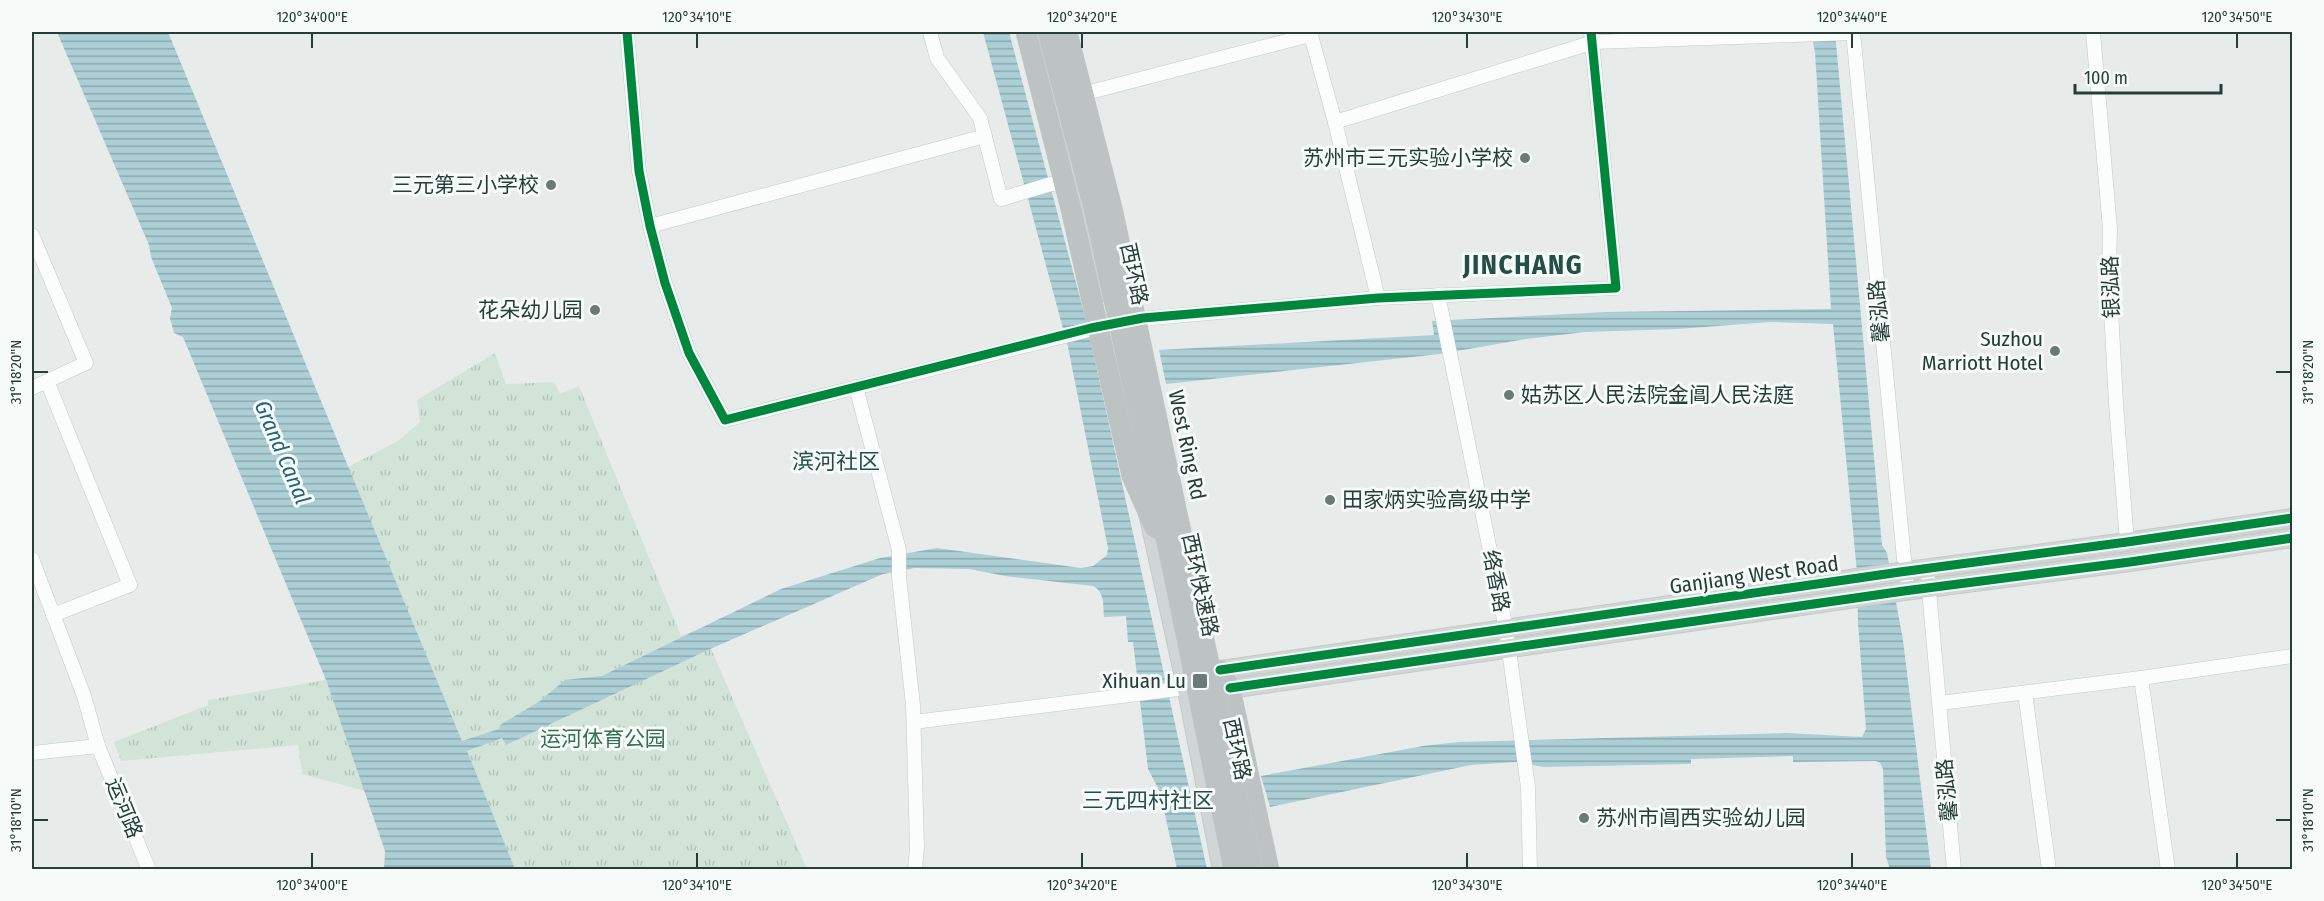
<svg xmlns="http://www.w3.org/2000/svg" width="2324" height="901" font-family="'Fira Sans Condensed','Noto Sans SC',sans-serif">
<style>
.park{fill:url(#park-tufts)}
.water{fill:url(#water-rules)}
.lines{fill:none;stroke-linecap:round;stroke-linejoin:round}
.canal{stroke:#accfd6;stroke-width:10}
.minor-casing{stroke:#c4c9c7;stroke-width:15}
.major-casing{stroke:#c3cac8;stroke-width:20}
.highway-casing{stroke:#c3cac8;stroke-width:21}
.minor{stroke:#fbfcfc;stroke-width:14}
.major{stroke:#d0d6d5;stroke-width:18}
.highway{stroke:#bcc3c2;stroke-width:20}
.major-bridge-casing{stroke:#c3cac8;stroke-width:20;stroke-linecap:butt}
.highway-bridge-casing{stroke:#c3cac8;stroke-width:21;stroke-linecap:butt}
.major-bridge{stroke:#d0d6d5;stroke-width:18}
.highway-bridge{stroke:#bcc3c2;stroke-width:20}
.cycleway-casing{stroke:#f6faf8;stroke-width:13}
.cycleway{stroke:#00873e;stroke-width:9}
.ticks{fill:none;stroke:#263e38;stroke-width:2}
.poi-dot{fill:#6a7b76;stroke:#f6faf8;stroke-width:2}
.labels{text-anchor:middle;stroke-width:6;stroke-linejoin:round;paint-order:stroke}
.poi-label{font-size:21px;fill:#263e38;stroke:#f6faf8;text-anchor:end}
.street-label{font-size:21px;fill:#263e38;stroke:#f6faf8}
.park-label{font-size:21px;fill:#34714e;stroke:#f6faf8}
.water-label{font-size:22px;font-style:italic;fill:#256475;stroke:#f6faf8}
.neighbourhood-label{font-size:22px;fill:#244e46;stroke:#f6faf8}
.district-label{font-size:27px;font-weight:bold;letter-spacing:1.5px;fill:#244e46;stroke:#f6faf8}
.neatline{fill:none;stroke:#263e38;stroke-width:2}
.ticks-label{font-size:15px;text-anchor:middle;fill:#263e38}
</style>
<defs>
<pattern id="park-tufts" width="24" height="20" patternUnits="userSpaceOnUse" patternTransform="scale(1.5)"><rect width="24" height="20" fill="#d2e3d8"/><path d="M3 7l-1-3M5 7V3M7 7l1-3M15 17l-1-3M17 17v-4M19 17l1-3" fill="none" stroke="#b4c4ba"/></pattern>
<pattern id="water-rules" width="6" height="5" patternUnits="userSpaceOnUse" patternTransform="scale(1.5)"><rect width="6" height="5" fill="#accfd6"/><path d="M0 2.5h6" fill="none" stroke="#8ca9af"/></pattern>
</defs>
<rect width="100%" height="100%" fill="#e7ecea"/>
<g class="park">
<polygon points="495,353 506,384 554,382 560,394 579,386 681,636 702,628 807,869 515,869 348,467 398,441 420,422 417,400"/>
<polygon points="326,680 365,791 302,774 298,745 121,761 114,742 208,705 208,700"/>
</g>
<g class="water">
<path d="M57 32H168L462 741 499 729 500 725 540 701 565 680 602 676 781 589 880 558 937 548 1081 568 1093 566 1107 555 1108 548 1068 347 983 32H1009L1086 320 1207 869H1177L1160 792 1148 769 1133 642H1128L1126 616 1104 617C1103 606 1105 592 1093 586L1005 576 969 569 915 568 883 574 710 649 506 745 502 738 467 751 515 869H384L385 851 326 680 183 337 174 333 170 318 172 308 151 257 149 245Z"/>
<polygon points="1811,32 1835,32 1882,545 1887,553 1903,640 1931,869 1890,869 1886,857 1883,769 1880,763 1876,761 1793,762 1793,756 1691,759 1691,764 1543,767 1533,765 1530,761 1471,765 1270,807 1261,776 1423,746 1459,742 1787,733 1862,737 1866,729 1858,623 1857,572 1833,324 1770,322 1678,329 1585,332 1526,339 1440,354 1166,384 1159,350 1434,335 1432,321 1607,312 1831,309 1815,52"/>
</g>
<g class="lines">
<polyline class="canal" points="1191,801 1194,800"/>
<g class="minor-casing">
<g id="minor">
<polyline points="627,32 639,171 650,226 665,283 689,353 725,420 1105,326"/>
<polyline points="930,32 937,58 980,118 1001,199 1051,184 1073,183"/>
<polyline points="1310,32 1335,122 1378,298"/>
<polyline points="1853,32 1907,590"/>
<polyline points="2093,32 2110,229 2109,271 2116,404 2127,542"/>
<polyline points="1090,92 1310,35"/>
<polyline points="1335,122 1594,42 1853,33"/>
<polyline points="650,226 985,136"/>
<polyline points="32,235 86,363 32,388"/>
<polyline points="1438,295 1506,629 1528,787 1530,870"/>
<polyline points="1129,320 1378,298 1616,288 1591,32"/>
<polyline points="47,381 130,585 53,615"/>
<polyline points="856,387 899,550 899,577 913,705 917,847 915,870"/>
<polyline points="32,559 84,696 98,746 149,870"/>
<polyline points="1928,579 1954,870"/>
<polyline points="2025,693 2049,870"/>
<polyline points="1940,703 2141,678"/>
<polyline points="914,722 1186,688"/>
<polyline points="32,753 98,746"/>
<polyline points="2168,870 2141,678 2292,656"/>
</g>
</g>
<g class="major-casing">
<g id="major">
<polyline points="1039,43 1083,215 1100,293"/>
<polyline points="1148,513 1188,695 1222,870"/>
<polyline points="1900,572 2127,542 2292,518"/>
<polyline points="1207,672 1850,579"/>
<polyline points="1188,695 1904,591 2130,562 2292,538"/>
</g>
</g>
<g class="highway-casing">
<polyline id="highway" points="1220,670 1230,688 1269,870"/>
</g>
<use href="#minor" class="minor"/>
<use href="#major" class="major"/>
<use href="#highway" class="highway"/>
<g class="major-bridge-casing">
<polyline id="major-bridge" points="1850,579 1900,572"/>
</g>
<g class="highway-bridge-casing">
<g id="highway-bridge">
<polyline points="1026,32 1071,209 1132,476 1155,528"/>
<polyline points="1048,32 1095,213 1173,571 1234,870"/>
<polyline points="1067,32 1112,208 1253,870"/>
</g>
</g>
<use href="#major-bridge" class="major-bridge"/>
<use href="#highway-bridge" class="highway-bridge"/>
<g class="cycleway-casing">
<g id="cycleway">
<polyline points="627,32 639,171 650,226 665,283 689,353 725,420 1091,328 1143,318 1378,298 1616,288 1591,32"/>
<polyline points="1220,670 1900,572 2127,542 2292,518"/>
<polyline points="1230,688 1904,591 2130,562 2292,538"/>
</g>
</g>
<use href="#cycleway" class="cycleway"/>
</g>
<path class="ticks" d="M312 33V48M697 33V48M1082 33V48M1467 33V48M1852 33V48M2237 33V48M33 372H48M2276 372H2291M33 820H48M2276 820H2291M312 853V868M697 853V868M1082 853V868M1467 853V868M1852 853V868M2237 853V868"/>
<g class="poi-dot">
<circle cx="1525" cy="158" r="6"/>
<circle cx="551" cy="185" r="6"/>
<circle cx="595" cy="310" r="6"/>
<circle cx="2055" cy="351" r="6"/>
<circle cx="1509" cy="395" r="6"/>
<circle cx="1330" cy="500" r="6"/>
<rect x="1192" y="673" width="16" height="16" rx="3"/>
<circle cx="1584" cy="818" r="6"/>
</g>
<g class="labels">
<g class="poi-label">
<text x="1513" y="165">苏州市三元实验小学校</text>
<text x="539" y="192">三元第三小学校</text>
<text x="583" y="317">花朵幼儿园</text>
<text x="2043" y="346">Suzhou<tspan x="2043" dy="24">Marriott Hotel</tspan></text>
<text x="1521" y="402" text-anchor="start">姑苏区人民法院金阊人民法庭</text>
<text x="1342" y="507" text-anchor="start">田家炳实验高级中学</text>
<text x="1186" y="688">Xihuan Lu</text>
<text x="1596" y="825" text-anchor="start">苏州市阊西实验幼儿园</text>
</g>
<g class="street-label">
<text transform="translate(1134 274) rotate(78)" y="7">西环路</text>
<text transform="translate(2111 287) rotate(-92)" y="7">银泓路</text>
<text transform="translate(1879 311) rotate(-95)" y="7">馨泓路</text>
<text transform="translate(1187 445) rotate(78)" y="7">West Ring Rd</text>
<text transform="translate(1754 575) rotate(-8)" y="7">Ganjiang West Road</text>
<text transform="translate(1496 581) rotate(79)" y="7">络香路</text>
<text transform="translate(1200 585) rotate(78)" y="7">西环快速路</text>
<text transform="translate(1237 749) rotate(78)" y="7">西环路</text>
<text transform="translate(1947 790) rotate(-95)" y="7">馨泓路</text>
<text transform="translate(124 808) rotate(68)" y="7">运河路</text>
</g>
<g class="park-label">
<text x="603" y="746">运河体育公园</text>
</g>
<g class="water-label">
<text transform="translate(283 452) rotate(67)" y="8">Grand Canal</text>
</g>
<g class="neighbourhood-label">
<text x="836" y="469">滨河社区</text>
<text x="1148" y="808">三元四村社区</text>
</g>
<g class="district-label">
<text x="1523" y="274">JINCHANG</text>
</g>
</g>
<rect width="2324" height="901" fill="none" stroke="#f6faf8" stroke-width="66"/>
<path d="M2075 84v9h146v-9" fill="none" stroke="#263e38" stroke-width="3"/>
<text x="2084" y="84" font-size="18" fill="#263e38" stroke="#f6faf8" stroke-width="4.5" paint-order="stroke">100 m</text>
<rect x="33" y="33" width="2258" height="835" class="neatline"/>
<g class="ticks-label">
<text x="312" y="22">120°34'00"E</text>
<text x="697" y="22">120°34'10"E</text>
<text x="1082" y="22">120°34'20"E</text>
<text x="1467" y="22">120°34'30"E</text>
<text x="1852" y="22">120°34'40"E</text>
<text x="2237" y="22">120°34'50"E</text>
<text transform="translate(16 372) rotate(-90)" y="5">31°18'20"N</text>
<text transform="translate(2308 372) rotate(-90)" y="5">31°18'20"N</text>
<text transform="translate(16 820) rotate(-90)" y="5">31°18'10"N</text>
<text transform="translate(2308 820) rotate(-90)" y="5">31°18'10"N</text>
<text x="312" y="890">120°34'00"E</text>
<text x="697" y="890">120°34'10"E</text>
<text x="1082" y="890">120°34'20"E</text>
<text x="1467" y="890">120°34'30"E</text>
<text x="1852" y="890">120°34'40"E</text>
<text x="2237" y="890">120°34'50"E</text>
</g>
</svg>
